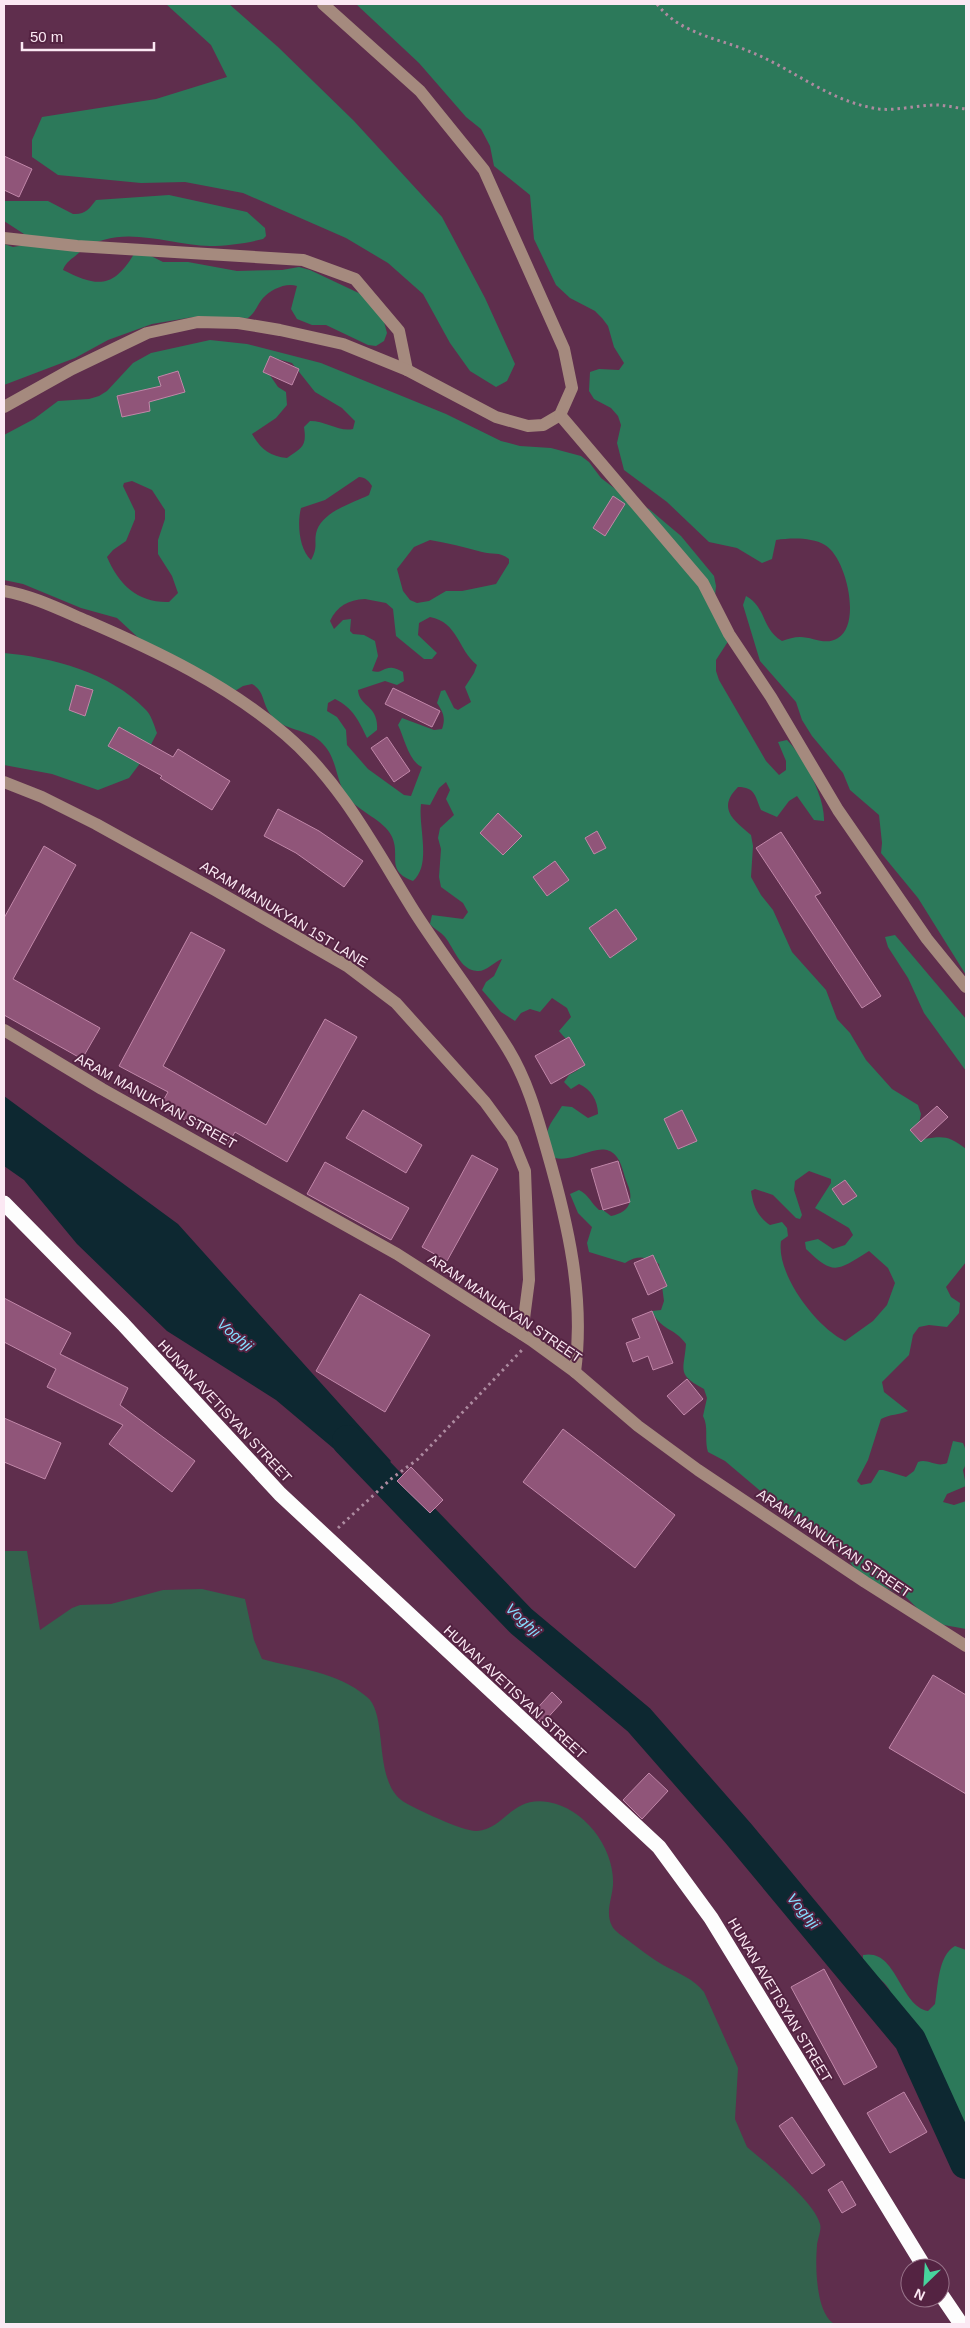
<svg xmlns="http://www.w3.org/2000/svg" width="970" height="2328" font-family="Helvetica,sans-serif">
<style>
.green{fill:#33624d}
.forest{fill:#2c795a;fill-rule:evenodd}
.water{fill:#0d2831}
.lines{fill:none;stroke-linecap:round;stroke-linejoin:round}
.river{stroke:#0d2831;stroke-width:32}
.building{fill:#905579;stroke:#c187a9}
.path{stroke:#ad8ba0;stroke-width:3;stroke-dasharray:2.5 4;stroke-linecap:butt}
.minor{stroke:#a58a7e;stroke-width:12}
.highway{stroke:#fdfdfd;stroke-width:15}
.labels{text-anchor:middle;stroke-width:4;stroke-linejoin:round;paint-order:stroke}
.street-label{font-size:14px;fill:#fbe8f3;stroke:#542342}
.water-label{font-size:15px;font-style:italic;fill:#85deff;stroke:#542342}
</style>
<rect width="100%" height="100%" fill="#5f2e4d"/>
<path class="green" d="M4 1551H27L40 1630 72 1608 80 1605 111 1604 163 1590 202 1589 245 1599 254 1640 262 1659C297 1669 337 1671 367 1697 389 1715 372 1782 404 1802 416 1809 464 1832 477 1831 505 1829 511 1796 548 1802 585 1808 615 1849 613 1885 612 1899 605 1913 612 1926 615 1932 624 1937 629 1941 640 1949 651 1958 663 1965 678 1973 694 1979 704 1992L738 2068 735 2119 747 2147C766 2163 814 2201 820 2224 822 2230 817 2240 817 2246 815 2266 816 2315 835 2324H4Z"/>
<g class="forest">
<polygon points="166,4 229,4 278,47 354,121 442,217 485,298 515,364 507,381 496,387 470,371 450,343 423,294 388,263 346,238 243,193 185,182 141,183 58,175 32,157 32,140 42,117 156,99 227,77 211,45"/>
<path d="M356 4H966V975L918 898 881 853 882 843 879 815 850 790 843 773 812 736 802 720 796 702 760 661 743 605 746 596C767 608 761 628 782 641 788 639 794 637 800 637 813 637 826 646 838 638 862 624 846 557 825 545 811 537 791 538 776 540L772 559 762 563 737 548 709 542 667 502 624 470 617 443 621 425 618 416 611 408 594 399 589 391 590 372 599 369 619 370 624 363 614 347 608 326 602 318 595 311 570 298 556 285 534 239 530 195 494 166 490 146 481 129 466 117 419 63Z"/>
<path d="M169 195 247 212 265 228 266 236 263 239C247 243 227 246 210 246 167 245 120 222 81 251 75 257 66 261 63 270 97 287 113 289 134 254L149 255 163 262H188L237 271 282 270 299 267 310 270 365 296 382 314 387 333 384 341 376 346 368 345 326 325H312L297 319 291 309 297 286C286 282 270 290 263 298 257 305 256 312 248 318L193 317 152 324 108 340 75 358 4 385V244L13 247 25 245 24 234 4 221V201H48L73 214C85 215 89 209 96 200Z"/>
<path d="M210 340 247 344 321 363 446 414 501 441 520 446 551 448 581 456 589 462 601 478 631 501 649 509 681 536 714 576 716 586 715 596 729 634 727 643 716 660V671L719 680 766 761 779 775 786 770V761L778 742 787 740C804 757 825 797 824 821L814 820 797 796 789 801 777 817 761 810C755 796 755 787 738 787 716 809 735 821 751 835L753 846 751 877 761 895 773 910 792 952 826 990 837 1019 850 1033 866 1060 892 1089 918 1105 921 1114 919 1123 924 1139C945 1136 948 1136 966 1149V1262L946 1287 951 1297 960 1303 959 1313 947 1327 929 1325 919 1327 913 1335 909 1355 882 1382 884 1392 908 1411C899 1415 890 1414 881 1419L868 1460 857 1481 861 1485 871 1483 879 1470H883L906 1477 914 1471 918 1462C928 1458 936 1468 947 1463L953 1441 963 1443C967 1452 968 1462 963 1470L966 1486 947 1494 943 1502 954 1505 966 1501V1629L944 1625 927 1618 906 1597 879 1585 855 1569 839 1548 824 1535 776 1504 725 1461 708 1452C704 1439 709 1427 703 1416L707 1398 704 1389C676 1374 684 1371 686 1344 674 1327 661 1331 652 1311L661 1310 664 1301 659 1264C647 1256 637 1255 625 1263L589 1252 587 1243 592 1227 578 1213 570 1194 579 1190C589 1195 591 1203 599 1210H603L611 1216C620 1214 629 1210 630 1200 632 1190 626 1183 624 1174 611 1122 575 1172 548 1155 543 1129 549 1127 562 1106L572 1107 588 1118 598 1114C598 1101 591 1089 579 1084L571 1089 564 1082 569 1075 578 1070C582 1043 572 1048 559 1031L571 1017 567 1008 552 998 540 1012 530 1009 521 1013 515 1021 501 1012 482 990 486 982 494 976 502 959C494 962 486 972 477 971 460 970 454 948 445 937 441 932 434 929 430 924L432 915 463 919 468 912 463 903 441 887 439 877 441 849 438 838 440 828 454 815 446 799 450 790 446 782 439 788 430 805 421 804C418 827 432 864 413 881 384 870 402 855 391 835 384 821 359 811 348 798 334 780 339 758 320 741 307 729 283 731 271 715 262 704 265 691 252 684L243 686 235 691 145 644 117 618 81 608 23 584 4 580V435L34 419 58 401 89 399 99 396 107 391 133 363 151 353ZM274 358 292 363 315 392 342 408 355 421 353 429C339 432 326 421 310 421L304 427C307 447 302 447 287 458 269 456 261 449 252 434L276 418 287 405 286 392 278 387 267 371ZM359 477C365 477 369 481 372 486L369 495C353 503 324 511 317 530 313 542 319 546 311 560 299 549 297 523 301 508L325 500ZM132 481 152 490 165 510V519L158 540V554L172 576 178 593 169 602C138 603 119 585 107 557L113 550 126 541 135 519V511L123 486 124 483ZM430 540C448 543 464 547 482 552 492 555 499 551 509 559V563L496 584 462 591H446L429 601 417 603 410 600 403 591 397 569 414 547ZM365 599 386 603 393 609 396 636 424 659H432L437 653 418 635 419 623 430 617C458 622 458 650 477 665L474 673 465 687 471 702 458 710 454 708 445 690 441 691 437 703C443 712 446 718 442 729L434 730 402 718 398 725C404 737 409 762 422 767L411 796 404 795 368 769 347 745 346 730 337 717 327 711 328 703 335 699C353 708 359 721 367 738L377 730C379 705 359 707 358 690L385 681 397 685 404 681 403 672C384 661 385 675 372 671L378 656 375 641 364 635 353 634 350 631 351 619 343 620 334 629 330 621C337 606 348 600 365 599ZM809 1171 831 1179V1183L815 1208 849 1228 853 1235 845 1245 833 1249 818 1239 805 1242 806 1249C834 1276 837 1271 869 1251L888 1268 895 1283 887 1305 873 1321 845 1341C816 1327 776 1274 781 1241L788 1236 787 1228 782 1222 770 1225C758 1217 753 1206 751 1191L755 1189 773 1195 796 1218 800 1219 802 1215 794 1190 795 1181Z"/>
<path d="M4 653C51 657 111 673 145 709 151 714 154 725 157 733L144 758 129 778 98 790 52 774 4 765Z"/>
<polygon points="895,935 966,1019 966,1071 924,1013 908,978 888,947 885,937"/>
<path d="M955 1946 966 1950V2153L939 2117 935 2101 940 2081C929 2061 907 2051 894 2033 879 2012 896 2001 889 1989 885 1981 869 1972 863 1960V1955C897 1948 899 2005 928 2011L935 2004C938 1987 938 1955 955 1946Z"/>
</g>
<polygon class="water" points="4,1096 178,1224 391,1461 371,1480 276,1400 167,1331 77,1244 24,1180 4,1166"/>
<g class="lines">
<polyline class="river" points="348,1441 521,1621 639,1720 738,1833 910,2040 966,2163"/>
</g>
<g class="building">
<polygon points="4,156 32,169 19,197 4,190"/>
<polygon points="270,356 299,369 292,385 263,372"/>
<polygon points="178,371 185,392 149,402 150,411 122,417 117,396 161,386 158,377"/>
<polygon points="613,496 625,504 605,536 593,528"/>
<polygon points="76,685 93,690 85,716 69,710"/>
<polygon points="393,688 440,711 432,727 385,704"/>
<polygon points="119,727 173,757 178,749 230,781 212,810 160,778 162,776 108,746"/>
<polygon points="387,737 410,771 394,782 371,748"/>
<polygon points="278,809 319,831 363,861 344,887 296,853 264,836"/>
<polygon points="498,813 522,836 503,855 480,833"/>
<polygon points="597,831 606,848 594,854 585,838"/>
<polygon points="781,832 821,893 815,896 881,996 862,1008 756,848"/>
<polygon points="44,846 76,865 13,979 100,1028 82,1059 4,1015 4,918"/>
<polygon points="555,861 569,880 547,896 533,877"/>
<polygon points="616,909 637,939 610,958 589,928"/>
<polygon points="191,932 225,950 163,1066 266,1125 325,1019 357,1037 287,1162 235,1132 228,1144 160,1106 168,1092 119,1066"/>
<polygon points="569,1037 585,1065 551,1084 535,1056"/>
<polygon points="937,1106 948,1117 921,1142 910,1130"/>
<polygon points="363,1110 422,1145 406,1173 346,1138"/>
<polygon points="682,1110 697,1141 678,1149 664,1119"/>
<polygon points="472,1155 498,1169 447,1261 422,1247"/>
<polygon points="618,1161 630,1202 603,1210 591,1169"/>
<polygon points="325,1162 409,1208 391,1240 307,1194"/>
<polygon points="845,1180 857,1196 843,1205 832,1189"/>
<polygon points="653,1255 667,1286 648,1295 634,1263"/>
<polygon points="360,1294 430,1335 385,1412 316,1371"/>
<polygon points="4,1298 71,1333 60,1354 128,1388 120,1405 195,1461 172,1492 109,1444 123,1425 47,1387 56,1369 4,1342"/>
<polygon points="652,1311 673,1363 653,1370 648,1356 633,1362 626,1343 640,1338 632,1319"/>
<polygon points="687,1379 703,1399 684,1415 667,1396"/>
<polygon points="4,1418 61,1443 45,1479 4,1462"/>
<polygon points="563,1429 675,1515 635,1568 523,1482"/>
<polygon points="411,1467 443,1500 430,1513 397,1481"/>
<polygon points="933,1675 966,1695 966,1794 889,1748"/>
<polygon points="552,1692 562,1702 542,1724 532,1714"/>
<polygon points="649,1773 668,1791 642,1819 623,1800"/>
<polygon points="824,1969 877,2067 844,2085 791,1987"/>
<polygon points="904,2092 927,2132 890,2153 867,2113"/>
<polygon points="792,2117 825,2165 812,2174 779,2126"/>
<polygon points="842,2181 856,2205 842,2213 828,2190"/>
</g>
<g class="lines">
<g class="path">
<path d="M657 4C680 34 718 38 751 52 795 70 830 102 879 109 897 111 917 105 936 105 946 105 956 108 966 109"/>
<polyline points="338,1528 391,1479 418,1459 522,1350"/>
</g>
<g class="minor">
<polyline points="4,238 77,246 303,260 355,279 399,331 407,370"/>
<polyline points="4,407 72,369 147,333 198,322 238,323 280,330 343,344 407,370 496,417 528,426 543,425 560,415 572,388 564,349 484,170 420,91 323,4"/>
<polyline points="560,415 703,583 729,634 771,697 838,810 927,939 966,987"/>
<path d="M4 591C33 596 59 609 87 621 157 651 228 685 286 735 341 782 376 850 414 911 444 958 479 1002 508 1049 528 1082 537 1116 547 1151 568 1224 585 1297 575 1372"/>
<polyline points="4,782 42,797 96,824 215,890 347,966 396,1003 485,1102 512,1139 525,1171 529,1280 522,1334"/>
<polyline points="4,1030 102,1089 397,1254 531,1340 575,1372 638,1426 698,1470 865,1582 966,1646"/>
</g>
<g class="highway">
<polyline points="4,1203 123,1324 280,1494 659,1847 711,1918 925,2268"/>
<polyline points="940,2293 961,2324"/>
</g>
</g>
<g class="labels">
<g class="street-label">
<text transform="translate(284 914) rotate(31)" y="5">ARAM MANUKYAN 1ST LANE</text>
<text transform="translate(156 1101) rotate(29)" y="5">ARAM MANUKYAN STREET</text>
<text transform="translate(505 1308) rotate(34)" y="5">ARAM MANUKYAN STREET</text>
<text transform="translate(225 1411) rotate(47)" y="5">HUNAN AVETISYAN STREET</text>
<text transform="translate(834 1543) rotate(34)" y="5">ARAM MANUKYAN STREET</text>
<text transform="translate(515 1692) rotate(43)" y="5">HUNAN AVETISYAN STREET</text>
<text transform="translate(780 2000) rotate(59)" y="5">HUNAN AVETISYAN STREET</text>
</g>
<g class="water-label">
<text transform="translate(235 1335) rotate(40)" y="5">Voghji</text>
<text transform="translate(523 1620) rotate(43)" y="5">Voghji</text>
<text transform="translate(803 1911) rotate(50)" y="5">Voghji</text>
</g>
</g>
<rect width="970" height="2328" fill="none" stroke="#fbe8f3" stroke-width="10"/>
<g transform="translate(925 2283) rotate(205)"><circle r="24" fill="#542342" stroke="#977289"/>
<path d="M0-4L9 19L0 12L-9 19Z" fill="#47d49d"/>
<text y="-8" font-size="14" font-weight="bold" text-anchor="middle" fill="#fbe8f3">N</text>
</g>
<path d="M22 42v8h132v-8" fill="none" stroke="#fbe8f3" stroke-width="2.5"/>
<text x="30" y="42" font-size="15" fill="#fbe8f3" stroke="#542342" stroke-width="4" paint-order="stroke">50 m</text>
</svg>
